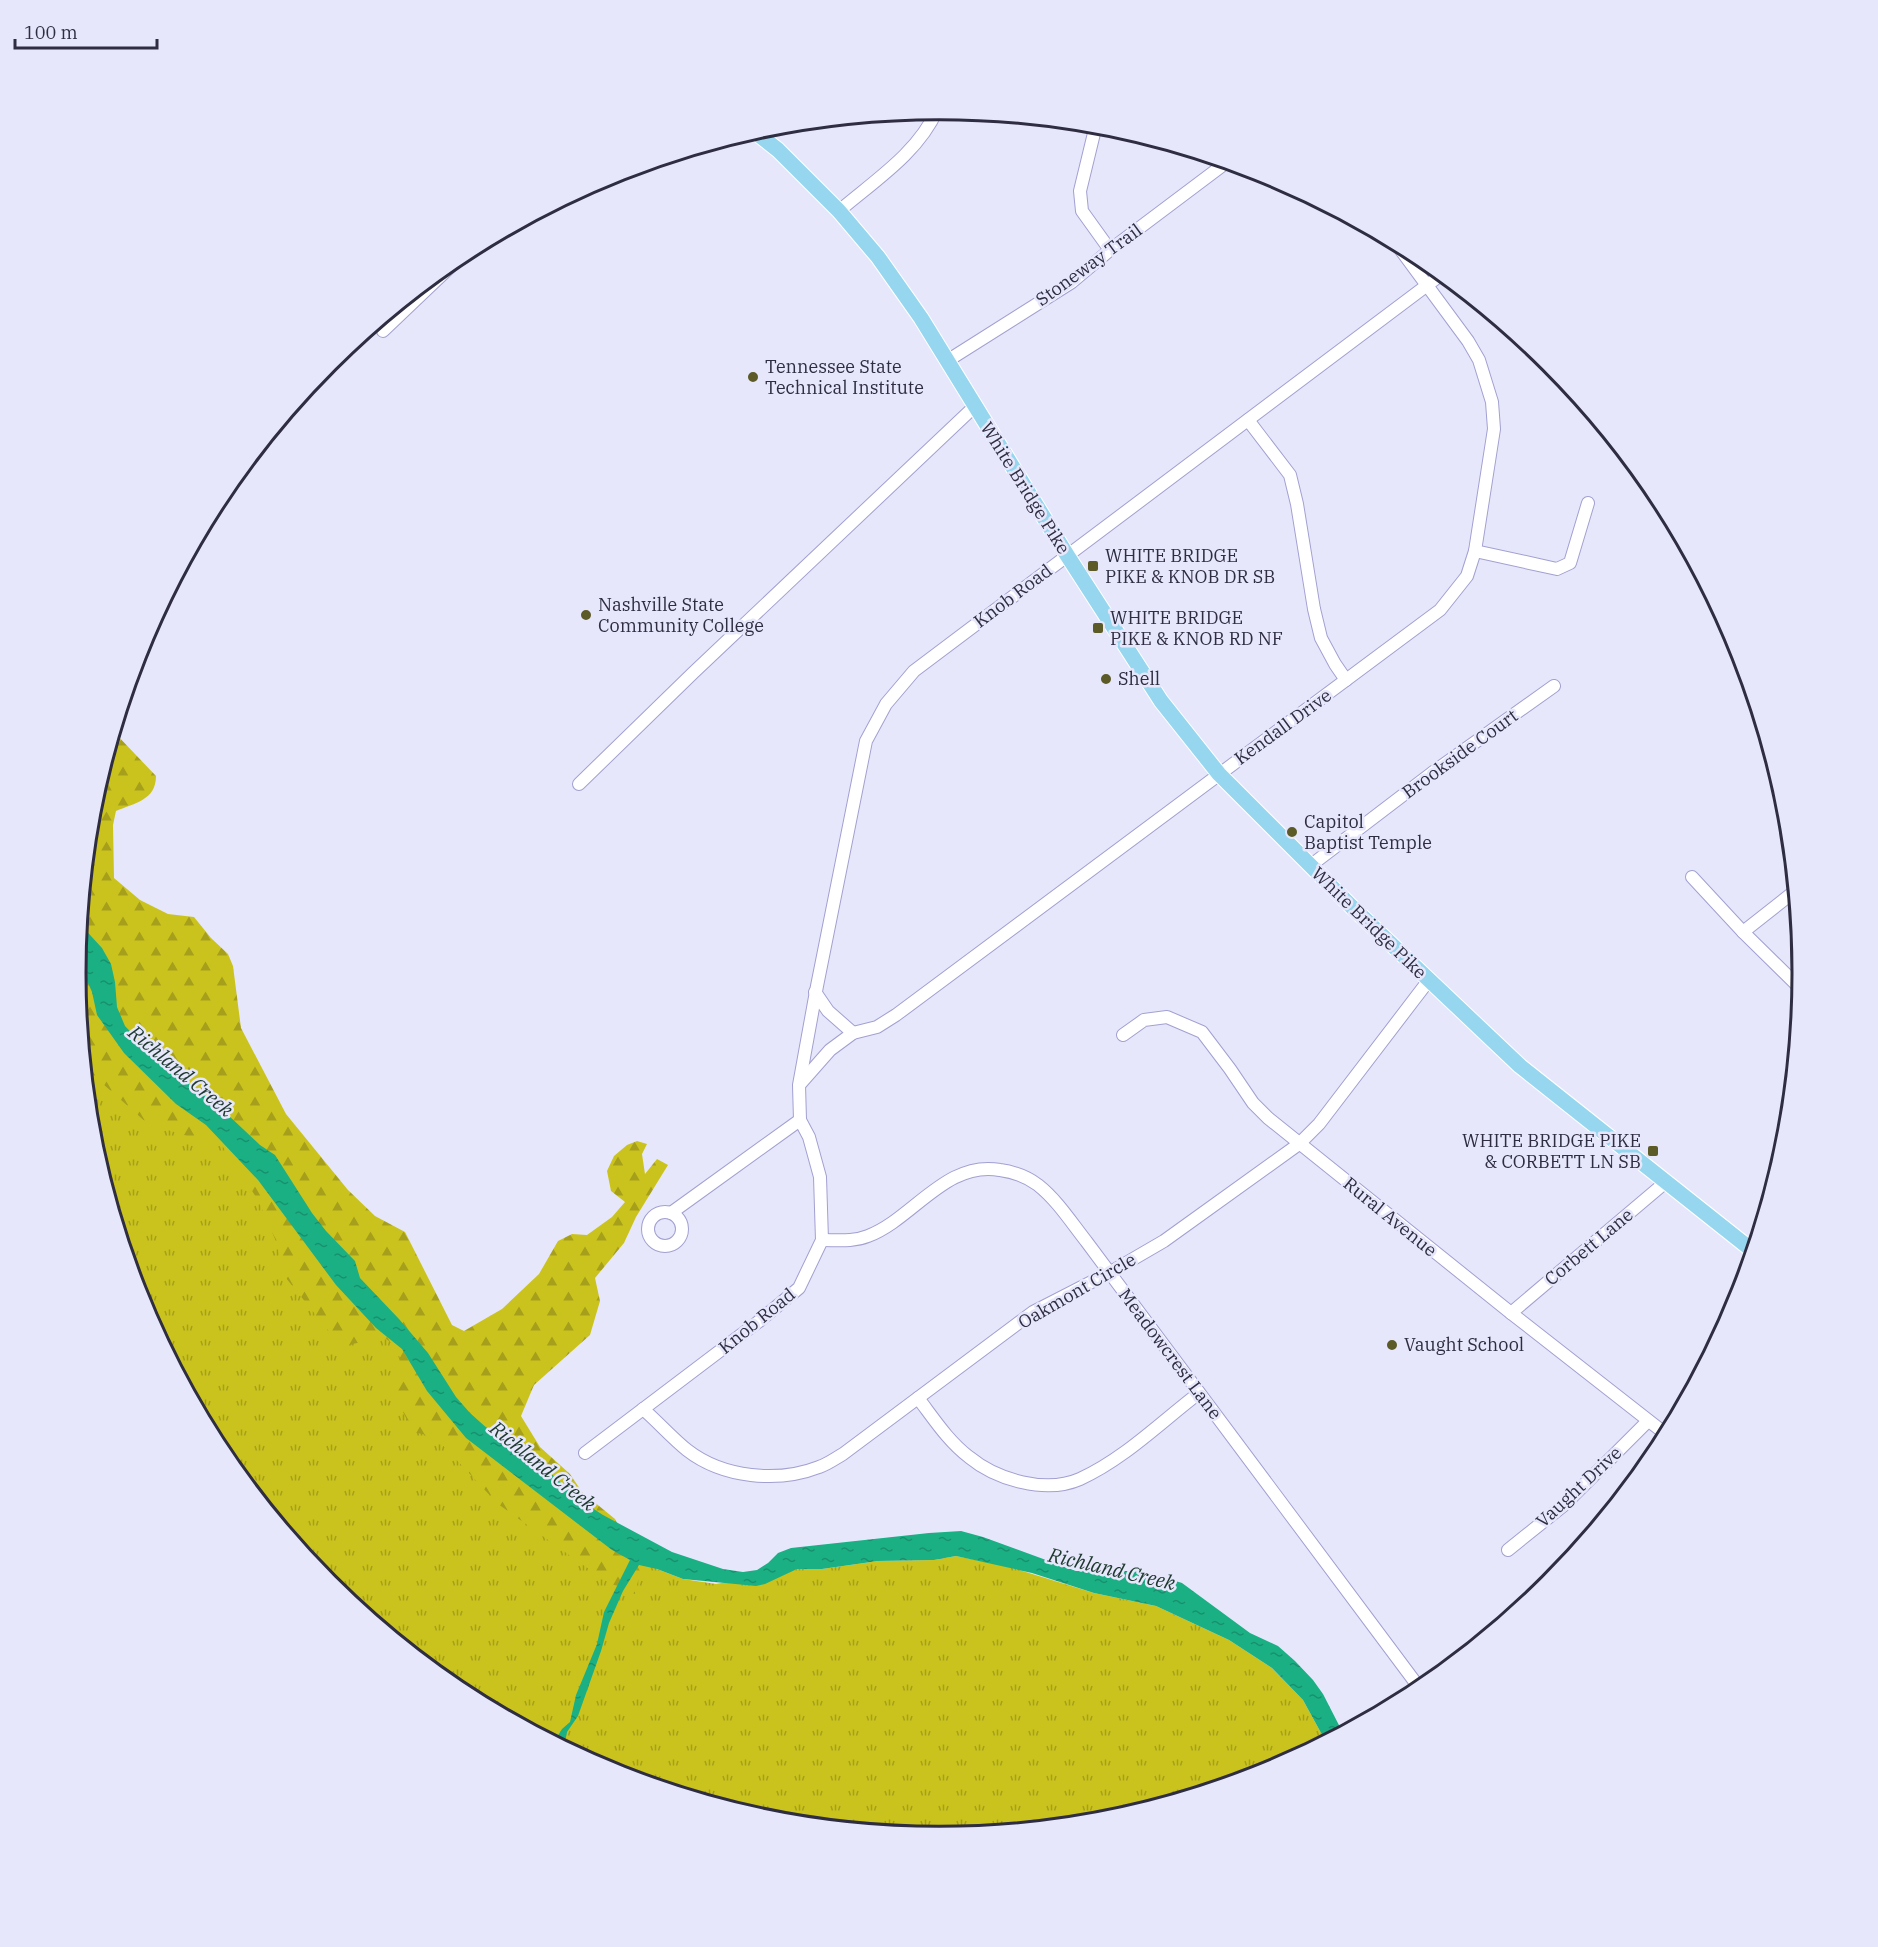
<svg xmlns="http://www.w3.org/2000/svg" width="1878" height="1947" font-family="'IBM Plex Serif',serif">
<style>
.grass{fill:url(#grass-tufts)}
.forest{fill:url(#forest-firs)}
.water{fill:url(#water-ripples)}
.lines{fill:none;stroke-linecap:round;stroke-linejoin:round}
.minor-casing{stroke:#a2a0d1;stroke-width:14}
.major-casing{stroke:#fff;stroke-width:17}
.minor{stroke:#fff;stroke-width:12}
.major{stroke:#96d6ee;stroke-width:15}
.poi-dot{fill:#5c5a26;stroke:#e7e7fc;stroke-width:2}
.labels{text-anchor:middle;stroke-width:5;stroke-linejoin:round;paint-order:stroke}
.street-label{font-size:18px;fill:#2e2d41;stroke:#e7e7fc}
.poi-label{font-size:18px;fill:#2e2d41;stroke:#e7e7fc;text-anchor:start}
.water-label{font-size:20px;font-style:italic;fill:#1d392e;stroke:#e7e7fc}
.rim{fill:none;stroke:#2e2d41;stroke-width:3}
</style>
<defs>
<pattern id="grass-tufts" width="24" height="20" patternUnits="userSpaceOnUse" patternTransform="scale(1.5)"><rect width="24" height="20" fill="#cbc31d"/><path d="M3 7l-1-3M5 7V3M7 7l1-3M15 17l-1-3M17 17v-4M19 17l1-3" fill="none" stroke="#a59f1b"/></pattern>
<pattern id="forest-firs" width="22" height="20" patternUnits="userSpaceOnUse" patternTransform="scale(1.5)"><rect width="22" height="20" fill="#cbc31d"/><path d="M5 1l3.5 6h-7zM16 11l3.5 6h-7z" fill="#a59f1b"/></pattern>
<pattern id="water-ripples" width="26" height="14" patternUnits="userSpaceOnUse" patternTransform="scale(1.5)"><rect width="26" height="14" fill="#1ab084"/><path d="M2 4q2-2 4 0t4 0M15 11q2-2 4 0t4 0" fill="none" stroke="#18906e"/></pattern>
</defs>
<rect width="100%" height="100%" fill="#e7e7fc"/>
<polygon class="grass" points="75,973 206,1125 657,1569 683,1579 716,1584 797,1569 822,1569 878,1561 934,1560 956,1556 1006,1566 1094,1593 1156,1606 1229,1640 1272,1668 1303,1700 1326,1742 1269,1772 1107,1821 939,1837 770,1821 608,1772 459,1692 328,1584 220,1453 141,1304 92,1142"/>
<path class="forest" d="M114 732 156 776C156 800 135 803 116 811L113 825 114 878 140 900 168 914 194 917 211 938 228 954 233 966 241 1028 286 1114 348 1190 375 1216 405 1232 452 1325 464 1331 502 1309 539 1274 558 1241 572 1234 587 1235 612 1217 625 1202 611 1191 607 1171 614 1156 627 1145 637 1141 647 1144 642 1154 645 1174 657 1159 668 1165 636 1217 624 1243 595 1278 600 1301 590 1335 534 1385 521 1416 540 1447 570 1474 582 1492 615 1519 641 1568 635 1594 614 1585 583 1565 498 1504 435 1437 413 1432 392 1390 406 1374C397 1357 403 1352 385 1338L352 1344 349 1348 340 1345 286 1278 275 1239 258 1200 223 1147 148 1124 84 1067 75 973 92 805Z"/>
<polygon class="water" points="80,924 102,948 111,964 115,982 117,1007 125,1026 164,1067 194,1087 226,1113 260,1145 275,1155 312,1213 326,1231 355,1261 360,1278 399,1319 428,1353 456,1397 470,1413 489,1430 536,1460 580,1500 603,1515 672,1552 723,1569 743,1572 757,1570 768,1563 778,1553 791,1548 929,1533 961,1531 983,1537 1076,1571 1134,1571 1156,1575 1182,1583 1250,1633 1278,1646 1295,1661 1313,1680 1323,1694 1343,1733 1326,1742 1303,1700 1272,1668 1229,1640 1156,1606 1094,1593 1032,1573 956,1556 934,1560 878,1561 822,1569 797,1569 765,1584 756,1586 683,1579 657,1569 639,1565 623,1591 609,1623 601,1651 578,1716 567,1732 565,1742 561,1747 554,1742 562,1729 570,1722 576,1695 597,1644 604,1612 630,1560 612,1550 466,1438 427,1391 402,1349 376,1328 336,1285 258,1180 206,1125 176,1104 124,1053 97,1015 92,992 77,958"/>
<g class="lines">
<g class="minor-casing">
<g id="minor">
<polyline points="1096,125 1080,191 1082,211 1110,250"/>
<path d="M839 211C874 181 918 153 937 110"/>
<polyline points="383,331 467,251"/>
<polyline points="947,361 1072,282 1110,250 1227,162"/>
<polyline points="1248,420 1290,475 1297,504 1314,609 1321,638 1335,664 1346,680"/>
<polyline points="1475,551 1557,569 1570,563 1588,503"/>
<polyline points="579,784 693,673 974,407"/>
<polyline points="1310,866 1432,773 1554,686"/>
<polyline points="1692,877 1743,932 1801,989"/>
<polyline points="1743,932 1795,891"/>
<polyline points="815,992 828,1011 853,1033"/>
<polyline points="1123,1035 1144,1020 1167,1017 1202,1032 1230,1069 1253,1103 1268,1118 1511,1313 1667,1435"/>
<polyline points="800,1084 830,1050 853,1033 877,1027 896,1015 1440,610 1467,576 1475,551 1494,429 1492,402 1479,360 1468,341 1395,242"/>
<circle cx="665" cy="1229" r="17"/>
<polyline points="671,1213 800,1120"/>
<path d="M822 1240C838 1240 853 1242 868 1236 913 1219 946 1160 1000 1170 1015 1172 1026 1176 1038 1185 1057 1200 1071 1222 1086 1241L1421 1690"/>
<polyline points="1511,1313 1667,1181"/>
<path d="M918 1398C934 1419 948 1441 969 1457 997 1480 1046 1494 1080 1479 1124 1459 1161 1422 1199 1393"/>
<path d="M643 1409C658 1422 672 1438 687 1450 723 1478 778 1483 819 1467 828 1464 836 1458 843 1454L1033 1312 1109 1273 1164 1241 1299 1144 1319 1124 1429 980"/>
<polyline points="585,1453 758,1322 799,1288 822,1240 820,1177 809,1137 800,1120 799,1085 817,986 866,741 886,704 914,671 1442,274"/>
<polyline points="1508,1550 1564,1505 1648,1421"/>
</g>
</g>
<g class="major-casing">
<polyline id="major" points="754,131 778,150 839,211 878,257 921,318 1067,555 1161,701 1219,774 1352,907 1520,1066 1753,1251"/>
</g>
<use href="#minor" class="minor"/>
<use href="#major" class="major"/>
</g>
<g class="poi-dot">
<circle cx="753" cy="377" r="6"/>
<rect x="1087" y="560" width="12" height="12" rx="3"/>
<circle cx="586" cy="615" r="6"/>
<rect x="1092" y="622" width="12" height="12" rx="3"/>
<circle cx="1106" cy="679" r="6"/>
<circle cx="1292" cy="832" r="6"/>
<rect x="1647" y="1145" width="12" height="12" rx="3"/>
<circle cx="1392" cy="1345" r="6"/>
</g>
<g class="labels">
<g class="street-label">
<text transform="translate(1089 265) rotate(-36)" y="6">Stoneway Trail</text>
<text transform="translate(1025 488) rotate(58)" y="6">White Bridge Pike</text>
<text transform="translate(1013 596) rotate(-37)" y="6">Knob Road</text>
<text transform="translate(1283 727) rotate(-36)" y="6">Kendall Drive</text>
<text transform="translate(1460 754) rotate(-36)" y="6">Brookside Court</text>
<text transform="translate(1369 923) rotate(44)" y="6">White Bridge Pike</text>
<text transform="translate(1390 1217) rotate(39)" y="6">Rural Avenue</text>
<text transform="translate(1589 1247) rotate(-40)" y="6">Corbett Lane</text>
<text transform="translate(1077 1291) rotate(-30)" y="6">Oakmont Circle</text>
<text transform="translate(757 1321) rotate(-39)" y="6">Knob Road</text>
<text transform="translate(1170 1354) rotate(53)" y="6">Meadowcrest Lane</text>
<text transform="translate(1579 1487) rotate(-43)" y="6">Vaught Drive</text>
</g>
<g class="poi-label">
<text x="765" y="373">Tennessee State<tspan x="765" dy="21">Technical Institute</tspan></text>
<text x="1105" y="562">WHITE BRIDGE<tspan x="1105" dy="21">PIKE &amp; KNOB DR SB</tspan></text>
<text x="598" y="611">Nashville State<tspan x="598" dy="21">Community College</tspan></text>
<text x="1110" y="624">WHITE BRIDGE<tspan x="1110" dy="21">PIKE &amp; KNOB RD NF</tspan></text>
<text x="1118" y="685">Shell</text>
<text x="1304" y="828">Capitol<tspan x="1304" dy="21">Baptist Temple</tspan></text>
<text x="1641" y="1147" text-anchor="end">WHITE BRIDGE PIKE<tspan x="1641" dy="21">&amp; CORBETT LN SB</tspan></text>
<text x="1404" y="1351">Vaught School</text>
</g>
<g class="water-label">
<text transform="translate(181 1071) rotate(40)" y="7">Richland Creek</text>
<text transform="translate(543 1466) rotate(39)" y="7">Richland Creek</text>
<text transform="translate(1112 1569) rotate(13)" y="7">Richland Creek</text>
</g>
</g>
<path d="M0 0H1878V1947H0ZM86 973a853 853 0 1 1 1706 0a853 853 0 1 1-1706 0Z" fill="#e7e7fc" fill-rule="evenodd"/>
<path class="rim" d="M86 973a853 853 0 1 1 1706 0a853 853 0 1 1-1706 0Z"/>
<path d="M15 39v9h142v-9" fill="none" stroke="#2e2d41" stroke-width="3"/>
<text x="24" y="39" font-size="18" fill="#2e2d41" stroke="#e7e7fc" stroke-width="4.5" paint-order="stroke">100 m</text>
</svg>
